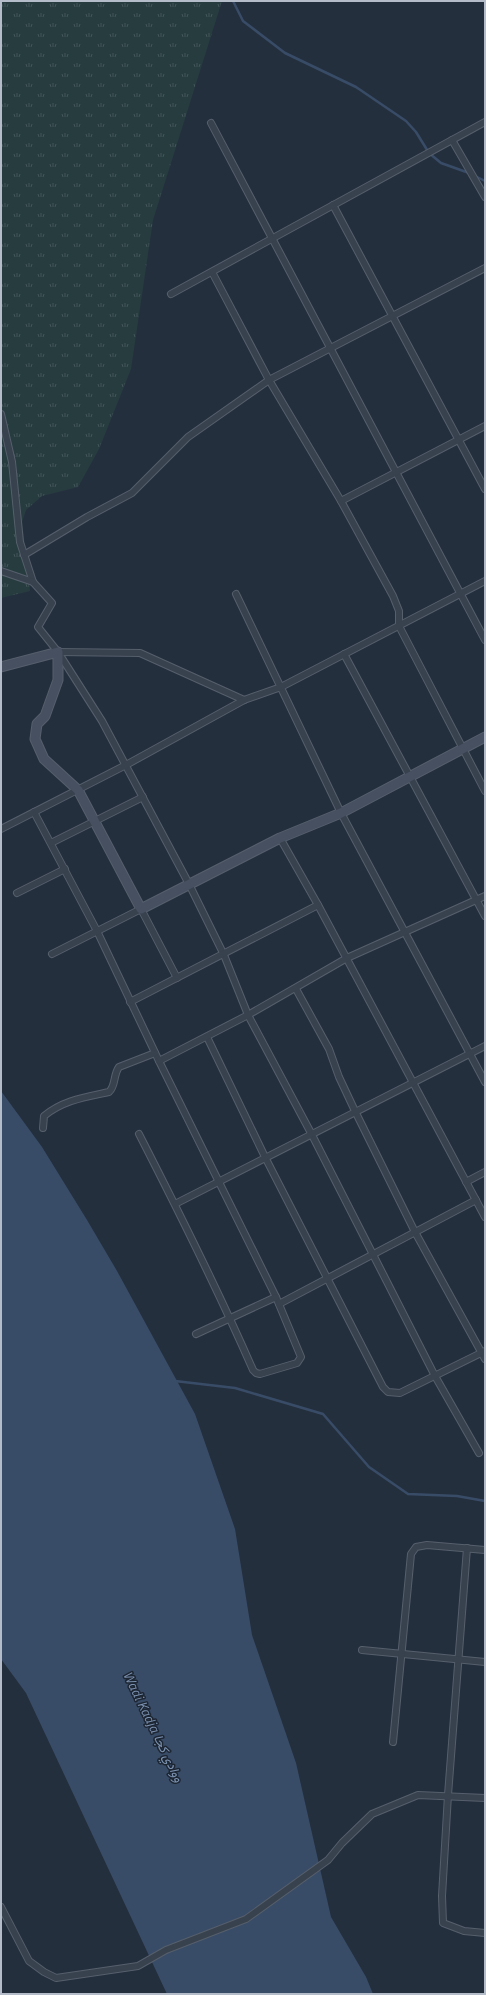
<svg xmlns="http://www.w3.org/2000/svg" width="486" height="1995" font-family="'IBM Plex Sans',Vazirmatn,sans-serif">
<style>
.grass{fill:url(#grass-tufts)}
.water{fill:#394c67}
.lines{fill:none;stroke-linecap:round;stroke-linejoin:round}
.stream{stroke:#394c67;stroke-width:2.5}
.street-casing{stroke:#565f6c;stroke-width:8}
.secondary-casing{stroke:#565f6c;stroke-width:11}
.street{stroke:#38414e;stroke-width:6}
.secondary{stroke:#465061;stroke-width:9}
.labels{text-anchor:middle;stroke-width:3;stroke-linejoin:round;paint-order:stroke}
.water-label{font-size:13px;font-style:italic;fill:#7c92b1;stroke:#1d2633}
</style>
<defs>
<pattern id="grass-tufts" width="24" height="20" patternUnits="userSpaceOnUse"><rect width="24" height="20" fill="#263c3f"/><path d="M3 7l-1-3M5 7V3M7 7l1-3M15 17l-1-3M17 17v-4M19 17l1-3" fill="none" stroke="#435659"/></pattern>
</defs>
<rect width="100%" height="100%" fill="#242f3e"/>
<polygon class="grass" points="1,1 222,1 153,220 131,369 99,449 78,487 42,496 26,510 22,522 30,591 1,598"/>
<polygon class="water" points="1,1091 42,1147 87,1220 117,1271 195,1414 235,1529 252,1635 296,1763 331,1917 366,1977 373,1994 167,1994 26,1693 1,1659"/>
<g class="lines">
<g class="stream">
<polyline points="233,1 243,21 285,53 356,87 406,121 416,132 429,153 441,163 469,173"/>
<polyline points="473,175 485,181"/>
<polyline points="175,1381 235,1388 323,1414 369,1467 408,1494 457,1496 485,1501"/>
</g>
<g class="street-casing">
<g id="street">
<polyline points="211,123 485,640"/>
<polyline points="452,140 485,197"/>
<polyline points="333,205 485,489"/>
<polyline points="212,272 269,380 341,501 393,596 399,611 399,626 485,791"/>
<polyline points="171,294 485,122"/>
<polyline points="1,414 12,462 20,542 33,582 52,603 38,627 58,652 102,721 189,884 224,955 248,1015 311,1133 435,1376 479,1453"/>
<polyline points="341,501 485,426"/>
<polyline points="24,555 87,517 132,493 188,437 269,380 485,268"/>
<polyline points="1,571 33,582"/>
<polyline points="236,594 341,813 485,1082"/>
<polyline points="58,652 140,653 244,700"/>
<polyline points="344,654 485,916"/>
<path d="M34 812 97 931 159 1061 276 1297 301 1357 297 1363 260 1374 256 1373 253 1370C218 1290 179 1212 139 1134"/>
<polyline points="1,829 126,765 244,700 281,687 485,581"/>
<polyline points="280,838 318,905 485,1217"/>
<polyline points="51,843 143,797"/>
<polyline points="17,893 65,869"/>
<polyline points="52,954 141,909 177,978"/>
<polyline points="296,989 329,1049 339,1077 355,1111 415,1232 485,1359"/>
<polyline points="130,1002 318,905"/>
<polyline points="207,1037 265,1157 383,1387 388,1392 400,1393 485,1351"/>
<polyline points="159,1061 248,1015 347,958 485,896"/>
<path d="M43 1128 44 1116C63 1100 86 1097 109 1092 116 1086 113 1075 119 1067L155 1053"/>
<polyline points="466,1182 485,1172"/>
<polyline points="175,1204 485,1046"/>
<polyline points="279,1304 476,1200"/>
<polyline points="196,1334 276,1297"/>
<polyline points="467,1548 448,1795 442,1896 443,1923 464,1931 485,1933"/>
<polyline points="362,1650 485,1662"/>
<polyline points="393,1742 411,1554 416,1547 427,1545 485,1550"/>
<polyline points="1,1907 29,1961 44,1972 56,1978 138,1966 166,1950 246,1919 328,1860 342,1843 372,1814 418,1795 485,1798"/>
</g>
</g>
<g class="secondary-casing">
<polyline id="secondary" points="1,667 58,652 58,680 45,716 37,724 35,739 44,759 78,790 141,909 280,838 341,813 485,737"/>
</g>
<use href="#street" class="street"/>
<use href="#secondary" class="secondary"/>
</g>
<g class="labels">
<g class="water-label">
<text transform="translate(154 1727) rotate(64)" y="5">Wadi Kadja ووادي كجا</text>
</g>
</g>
<rect width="486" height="1995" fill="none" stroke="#b4bcc9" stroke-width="4"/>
</svg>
